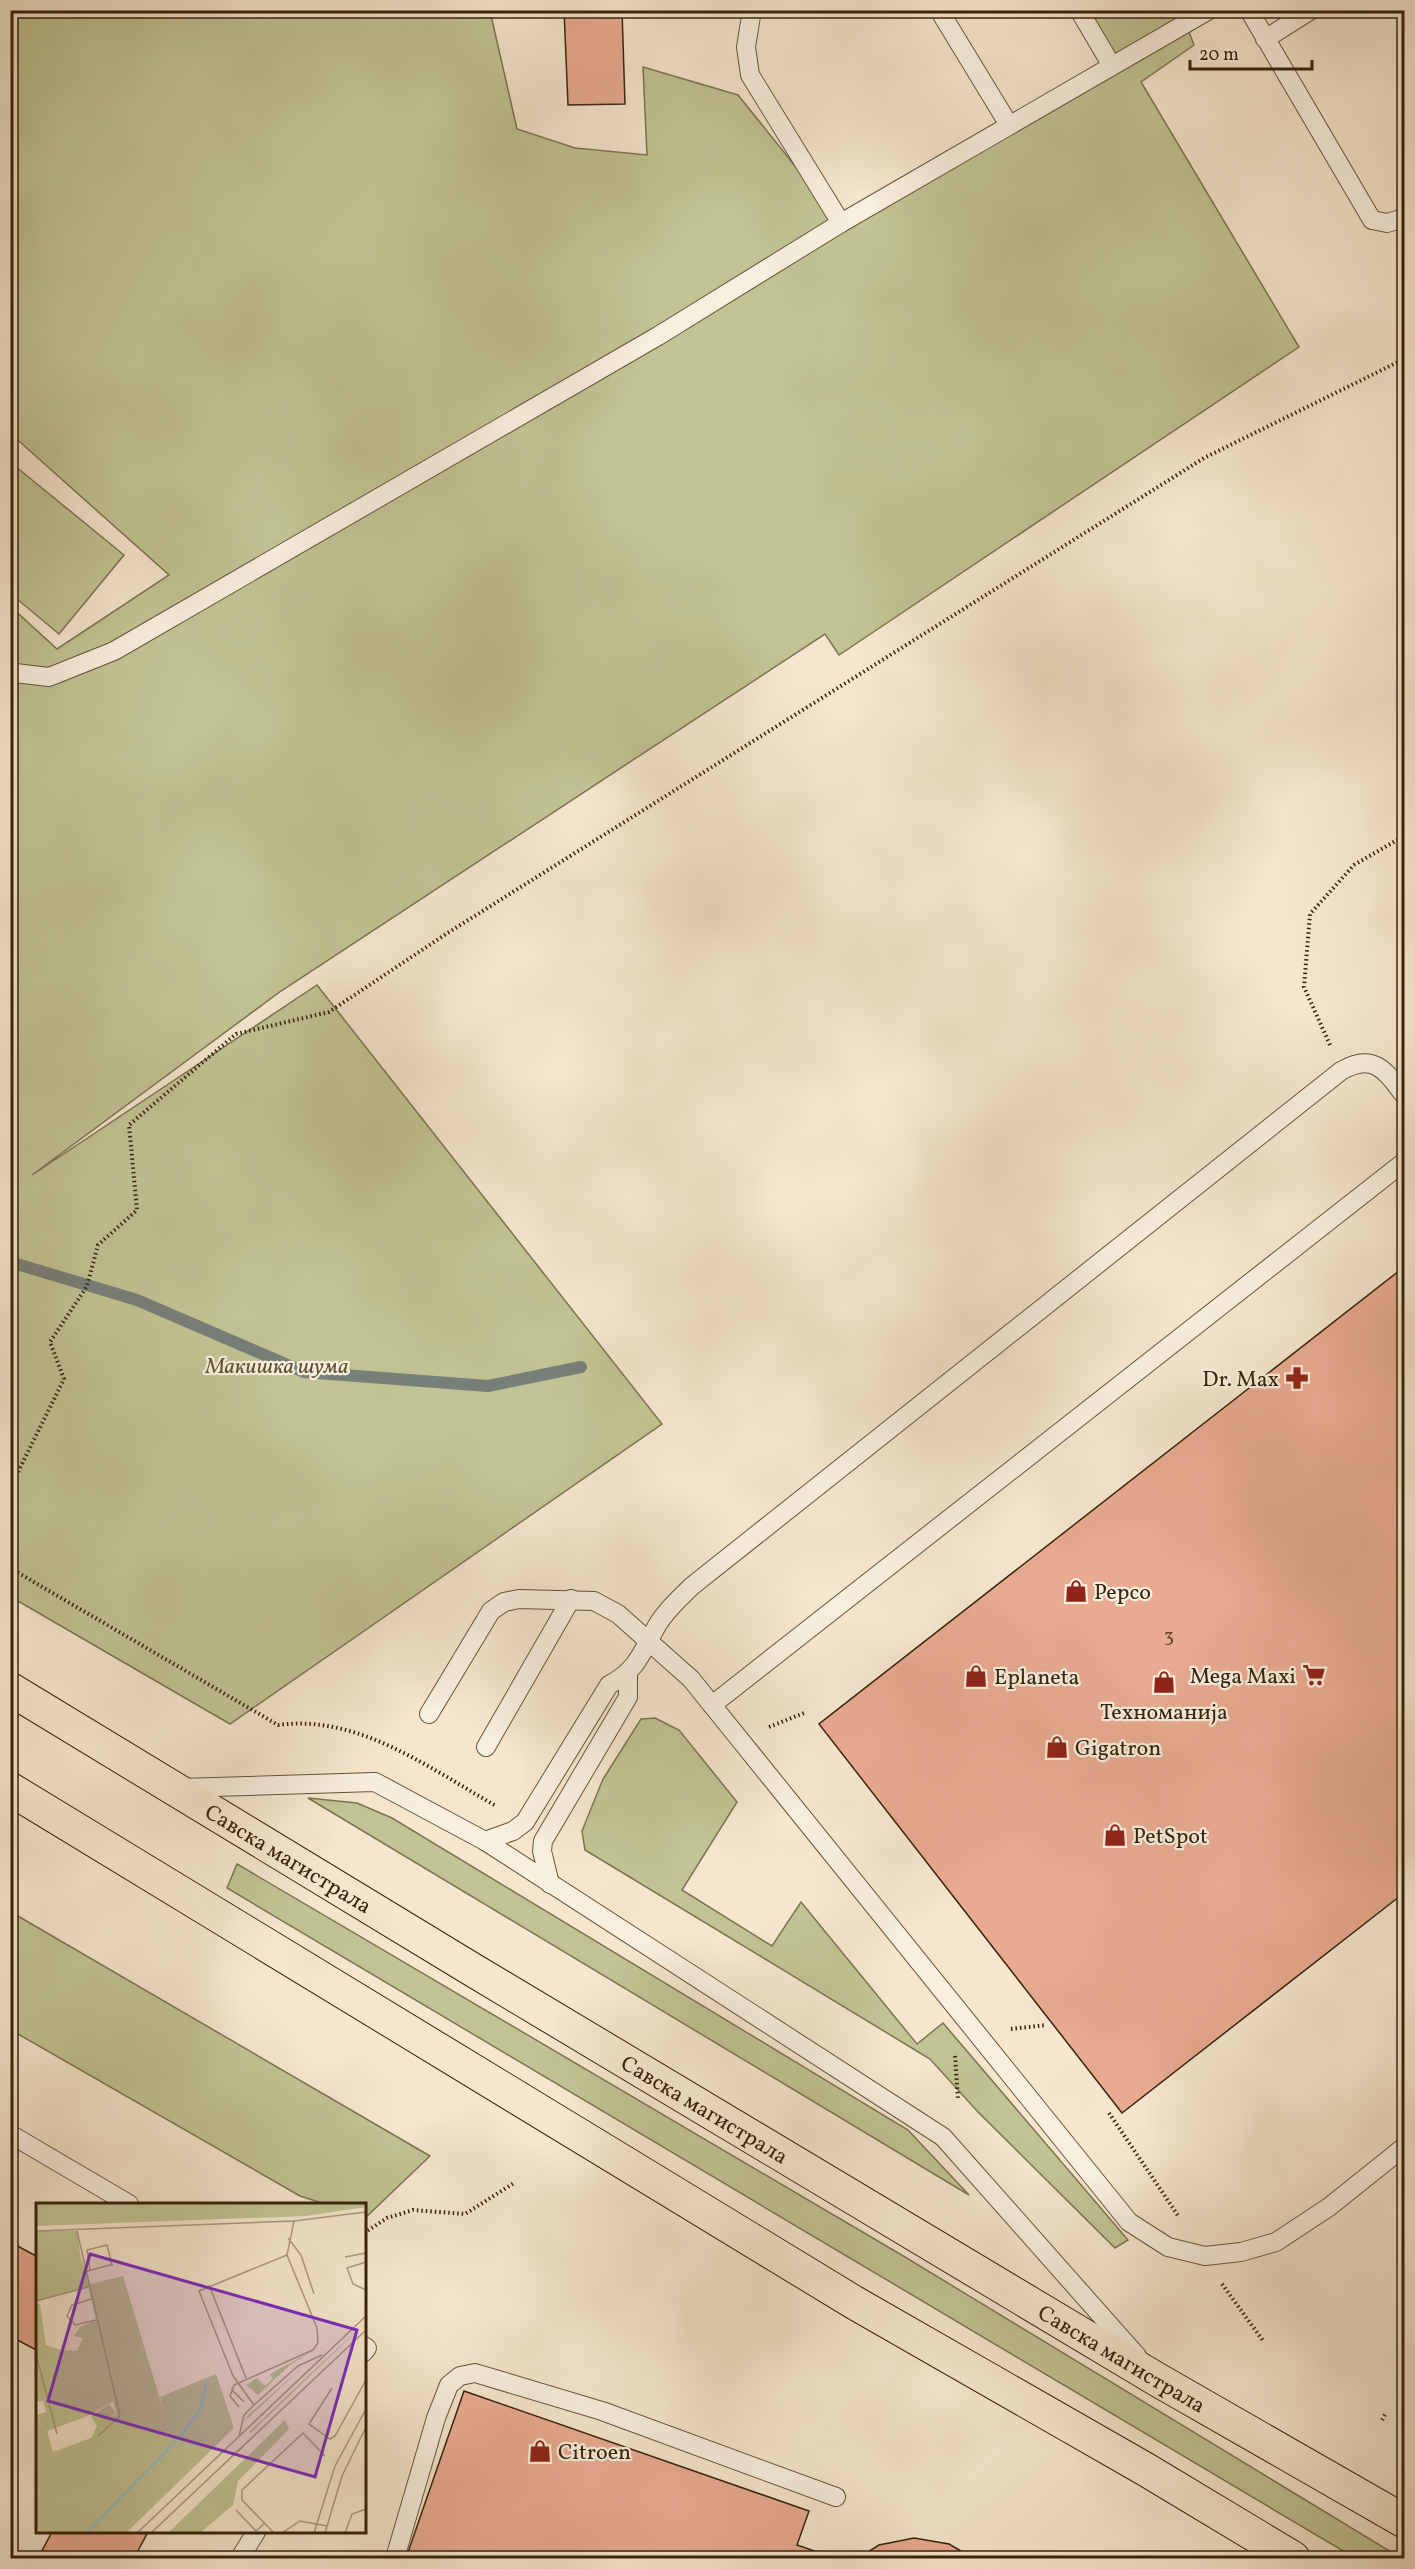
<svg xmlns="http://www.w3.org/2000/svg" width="1415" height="2569" font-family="Vollkorn,serif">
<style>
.green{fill:#c1c394;stroke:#7c7350;stroke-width:1.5}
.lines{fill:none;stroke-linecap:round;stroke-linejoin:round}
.stream{stroke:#777f79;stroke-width:12}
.building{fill:#e8aa91;stroke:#36230b;stroke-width:1.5}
.service-casing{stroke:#66543c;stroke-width:20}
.primary-casing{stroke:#36230b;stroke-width:35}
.path{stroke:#36230b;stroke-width:4;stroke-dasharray:1.5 3;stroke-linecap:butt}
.service{stroke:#f8efde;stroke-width:18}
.primary{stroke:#f5e6cd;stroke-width:33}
.labels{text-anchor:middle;stroke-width:4.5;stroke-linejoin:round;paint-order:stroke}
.number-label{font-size:20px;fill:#62452c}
.park-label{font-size:22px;font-style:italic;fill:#605334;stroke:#f8efde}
.poi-label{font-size:22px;fill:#36230b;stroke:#f8efde;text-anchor:start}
.street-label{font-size:22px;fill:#36230b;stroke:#f8efde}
.inset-river{fill:none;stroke:#a2bdc3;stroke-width:3}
.inset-road{fill:none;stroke:#a9987f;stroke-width:1.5}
.view{fill:#7b2cbf;fill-opacity:0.15;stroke:#7b2cbf;stroke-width:3}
.inset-edge{fill:none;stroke:#36230b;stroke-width:3}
</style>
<rect width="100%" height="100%" fill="#f5e6cd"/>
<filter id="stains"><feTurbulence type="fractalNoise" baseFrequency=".00333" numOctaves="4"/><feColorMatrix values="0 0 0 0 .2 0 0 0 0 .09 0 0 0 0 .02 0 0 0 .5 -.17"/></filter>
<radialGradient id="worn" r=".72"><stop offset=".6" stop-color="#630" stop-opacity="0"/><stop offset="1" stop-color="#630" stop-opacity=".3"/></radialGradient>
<g class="green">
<polygon points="11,11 490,11 517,129 575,148 647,155 643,67 738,95 841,223 1112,66 1079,11 1209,11 1186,24 1194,45 1141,82 1299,347 839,655 825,634 281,991 32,1175 317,985 662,1424 230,1724 11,1597 10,606 57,649 169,575 11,434"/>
<polygon points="10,462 124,555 59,634 11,594"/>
<polygon points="655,1718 679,1730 737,1802 682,1890 772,1946 801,1902 917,2044 943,2023 1128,2240 1115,2248 978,2112 930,2059 585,1850 582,1831 603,1779 641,1719"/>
<polygon points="308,1798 357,1803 392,1818 908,2130 969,2195"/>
<polygon points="237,1864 905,2257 1401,2558 1355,2558 227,1888"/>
<polygon points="11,1912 430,2156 365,2218 364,2204 325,2204 300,2196 11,2030"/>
</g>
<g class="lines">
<polyline class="stream" points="10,1262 137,1300 304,1372 488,1386 581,1367"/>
</g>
<g class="building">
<polygon points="564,10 622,10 625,104 568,105"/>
<polygon points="1404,1267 1404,1893 1122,2113 819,1724"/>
<polygon points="10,2242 38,2257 38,2351 10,2336"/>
<polygon points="464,2391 809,2511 797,2545 835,2558 406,2558"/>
<polygon points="52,2532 148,2532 134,2558 38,2558"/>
<polygon points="914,2538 949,2544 973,2558 858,2558 879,2545"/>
</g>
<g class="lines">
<g class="service-casing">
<g id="service">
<polyline points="752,10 746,47 750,75 841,223"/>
<polyline points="939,10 1009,125"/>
<polyline points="1079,10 1112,66"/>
<polyline points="1249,10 1372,220 1387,223 1404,218"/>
<polyline points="1265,39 1311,10"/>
<polyline points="10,670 15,673 49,677 114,651 658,336 841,223 1209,10"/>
<polyline points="712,1705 1404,1162"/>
<polyline points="429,1714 491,1611 504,1602 519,1599 594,1601 618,1614 691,1679 1129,2222 1168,2247 1205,2256 1241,2252 1276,2242 1329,2207 1404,2147"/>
<polyline points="486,1747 571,1599"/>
<polyline points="180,1788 375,1782 485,1841 943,2137 1137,2356"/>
<path d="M485 1841 513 1831 525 1822 609 1685C638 1670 642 1651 658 1624 667 1609 680 1598 692 1586L1341 1071C1373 1052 1385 1070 1404 1095"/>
<polyline points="550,1884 542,1851 543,1841 628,1697 628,1675"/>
<polyline points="10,2134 129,2204"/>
<polyline points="364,2346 367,2348 364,2352"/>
<polyline points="240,2558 256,2532"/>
<polyline points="395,2558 436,2418 449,2385 460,2376 475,2373 602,2411 836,2497"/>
</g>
</g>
<g class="primary-casing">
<g id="primary">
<path id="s1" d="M10 1689 473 1970 1158 2380 1404 2521"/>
<polyline points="10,1789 855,2303 1145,2469 1293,2558"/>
</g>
</g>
<g class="path">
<polyline points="1330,1045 1304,987 1310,914 1354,865 1404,836"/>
<polyline points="10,1488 64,1379 50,1342 87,1286 98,1245 137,1210 129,1125 236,1034 329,1012 446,934 1204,458 1404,359"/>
<path d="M10 1568 278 1725C358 1714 429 1768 496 1806"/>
<polyline points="769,1727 804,1713"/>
<polyline points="1011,2029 1046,2025"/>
<polyline points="955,2056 958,2100"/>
<polyline points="1109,2113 1179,2217"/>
<polyline points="364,2233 387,2218 413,2210 465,2214 514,2183"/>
<polyline points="1222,2284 1264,2342"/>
<polyline points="1382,2420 1386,2413"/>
</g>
<use href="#service" class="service"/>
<use href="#primary" class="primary"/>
</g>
<defs>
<g id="pharmacy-bare" transform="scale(1.8)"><path d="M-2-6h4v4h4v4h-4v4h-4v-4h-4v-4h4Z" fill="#8f2418" stroke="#f8efde" stroke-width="2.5" paint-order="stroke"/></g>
<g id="shop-bare" transform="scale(1.8)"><path d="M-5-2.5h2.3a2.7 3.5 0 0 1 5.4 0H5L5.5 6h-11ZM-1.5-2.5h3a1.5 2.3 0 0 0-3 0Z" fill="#8f2418" stroke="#f8efde" stroke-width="2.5" paint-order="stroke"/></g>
<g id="supermarket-bare" transform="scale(1.8)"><path d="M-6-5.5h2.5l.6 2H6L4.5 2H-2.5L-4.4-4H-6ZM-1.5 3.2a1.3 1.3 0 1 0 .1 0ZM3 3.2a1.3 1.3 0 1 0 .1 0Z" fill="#8f2418" stroke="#f8efde" stroke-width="2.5" paint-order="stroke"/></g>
</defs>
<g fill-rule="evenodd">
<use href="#pharmacy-bare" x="1297" y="1378"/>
<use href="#shop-bare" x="1076" y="1591"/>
<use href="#supermarket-bare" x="1314" y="1675"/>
<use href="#shop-bare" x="976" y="1676"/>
<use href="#shop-bare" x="1164" y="1682"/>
<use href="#shop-bare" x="1057" y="1747"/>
<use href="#shop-bare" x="1115" y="1835"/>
<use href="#shop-bare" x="540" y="2451"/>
</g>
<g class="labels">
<g class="number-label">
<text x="1169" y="1642">3</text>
</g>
<g class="park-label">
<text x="277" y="1373">Макишка шума</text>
</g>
<g class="poi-label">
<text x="1279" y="1386" text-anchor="end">Dr. Max</text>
<text x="1094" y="1599">Pepco</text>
<text x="1296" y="1683" text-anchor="end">Mega Maxi</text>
<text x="994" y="1684">Eplaneta</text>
<text x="1164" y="1719" text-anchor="middle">Техноманија</text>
<text x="1075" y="1755">Gigatron</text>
<text x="1133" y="1843">PetSpot</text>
<text x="558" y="2459">Citroen</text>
</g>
<g class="street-label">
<text dy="8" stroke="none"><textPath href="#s1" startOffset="326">Савска магистрала</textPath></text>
<text dy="8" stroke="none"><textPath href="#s1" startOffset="812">Савска магистрала</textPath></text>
<text dy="8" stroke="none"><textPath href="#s1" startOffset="1298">Савска магистрала</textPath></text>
</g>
</g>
<g transform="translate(36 2203)">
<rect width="330" height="330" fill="#f5e6cd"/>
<path d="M0 0H330V4L270 13 0 23ZM0 28H41L45 56 54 81 87 73 129 213 124 194 180 171 198 225 90 330H0V212L10 209 7 198 0 199V102L4 101 10 142 25 147 41 148 47 135 38 133 44 124 60 117 52 84 0 98ZM77 198 81 211 73 215 80 210 73 201 55 214 61 223 55 235 17 249 11 228 52 213ZM330 119 215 230 213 229 274 171ZM278 147 254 162 222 192 210 182 221 175 229 183 237 176 234 171ZM269 162 208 219 213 211ZM249 217 253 226 202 278 197 302 164 330H132Z" fill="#c1c394" fill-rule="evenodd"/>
<path class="inset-river" d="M50 330 143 235 164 207 171 178"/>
<path class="inset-road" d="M0 28 258 18 330 9M41 28 84 213 62 233M252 35 265 52 278 91M309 54 330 50M330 59 311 65 317 81 330 87M48 69 74 62H76L71 42 51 47 54 67M173 82 210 175M55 96 36 102 31 113 39 122 60 117M0 98 52 84M0 151 21 231M296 185 273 221 294 236 299 233 330 177M195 186 208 199M218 202 197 173 163 88 251 52M203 204 194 193 198 182 277 147 282 140 281 125 251 52 258 18M203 233 208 212 218 202 262 163 286 152M200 307 220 328 229 320M101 330 330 113M115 330 330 127M238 330 206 297V287L267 230 289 253M246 330 264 318 291 323M278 330 299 263 330 206M289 330 306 273 330 224M309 330 316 311 330 306"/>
<path class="view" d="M54 51 321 127 279 274 12 198Z"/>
<rect width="330" height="330" class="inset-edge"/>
</g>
<rect width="1415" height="2569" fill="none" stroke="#f5e6cd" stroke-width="36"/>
<rect x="12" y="12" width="1391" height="2545" fill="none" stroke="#36230b" stroke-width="3"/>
<rect x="18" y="18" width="1379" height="2533" fill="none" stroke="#36230b" stroke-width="1.5"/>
<path d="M1190 60v9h122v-9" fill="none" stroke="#36230b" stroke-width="3"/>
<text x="1199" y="60" font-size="18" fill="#36230b" stroke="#f8efde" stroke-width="4.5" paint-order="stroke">20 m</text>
<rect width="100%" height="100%" filter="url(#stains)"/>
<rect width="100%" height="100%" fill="url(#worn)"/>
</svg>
